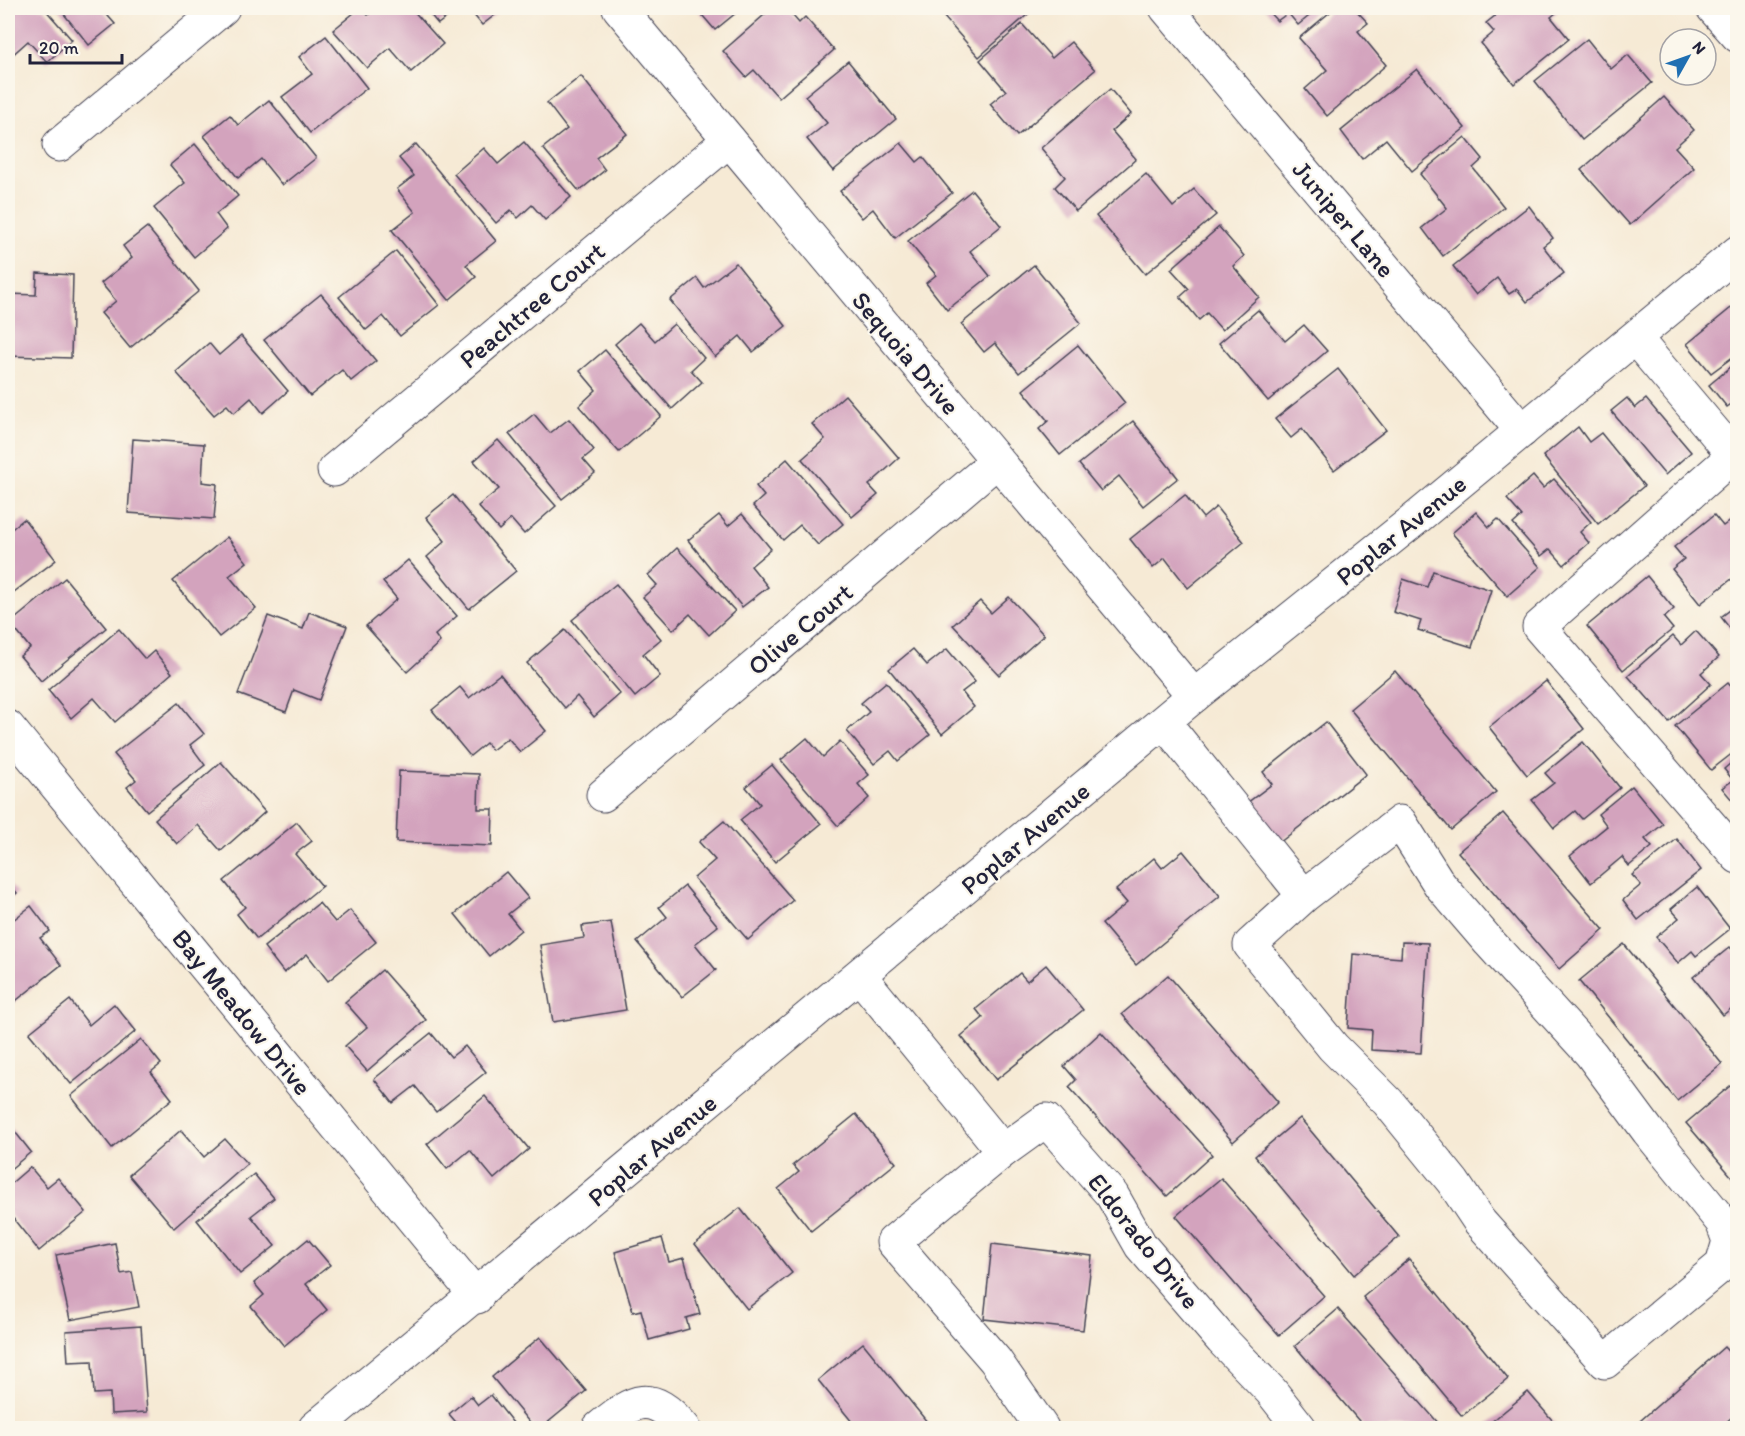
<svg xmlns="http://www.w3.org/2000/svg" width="1745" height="1436" font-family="Itim,sans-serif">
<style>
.building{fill:#d3a3bd}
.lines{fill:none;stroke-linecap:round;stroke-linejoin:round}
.minor-casing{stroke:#424052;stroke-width:35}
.minor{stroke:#fff;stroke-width:33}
.labels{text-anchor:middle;stroke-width:4.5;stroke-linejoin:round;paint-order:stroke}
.street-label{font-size:26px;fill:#22223b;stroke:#fbf7ec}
</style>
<rect width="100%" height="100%" fill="#fbf7ec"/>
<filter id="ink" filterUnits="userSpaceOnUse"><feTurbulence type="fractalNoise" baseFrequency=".0167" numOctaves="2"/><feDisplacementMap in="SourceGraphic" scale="12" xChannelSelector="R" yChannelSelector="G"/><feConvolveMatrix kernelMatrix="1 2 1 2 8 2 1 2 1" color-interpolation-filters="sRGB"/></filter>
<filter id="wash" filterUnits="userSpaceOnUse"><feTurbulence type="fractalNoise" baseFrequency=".008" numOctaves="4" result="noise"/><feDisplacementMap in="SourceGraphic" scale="24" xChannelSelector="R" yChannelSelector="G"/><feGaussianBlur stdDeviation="1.35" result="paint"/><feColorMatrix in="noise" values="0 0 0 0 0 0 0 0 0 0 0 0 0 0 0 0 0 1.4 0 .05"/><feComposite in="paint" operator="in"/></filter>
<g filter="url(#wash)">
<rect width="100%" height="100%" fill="#f6ead5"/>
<g id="blocks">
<g class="building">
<polygon points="8,8 44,8 72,40 47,62 28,41 10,57 8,54"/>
<polygon points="59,8 101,8 115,24 89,45"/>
<polygon points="360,8 368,15 377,8 411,8 443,44 411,72 390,48 367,68 333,30"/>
<polygon points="425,8 459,8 438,24"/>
<polygon points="468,8 504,8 482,25"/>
<polygon points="696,8 742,8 715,30"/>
<polygon points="772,8 786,8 799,23 805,17 834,50 779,98 754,70 746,77 723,51"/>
<polygon points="936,8 1035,8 979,57"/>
<polygon points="1265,8 1319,8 1298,25 1288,13 1277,21"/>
<polygon points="1335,8 1354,8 1368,23 1358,31 1386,65 1327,116 1305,89 1327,70 1299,38"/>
<polygon points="1505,8 1562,8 1551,17 1569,39 1514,84 1481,43 1494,32 1486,23"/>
<polygon points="1022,24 1052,58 1071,42 1095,70 1017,136 990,104 1006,91 980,60"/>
<polygon points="326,36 367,88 310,133 282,97 312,74 299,57"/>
<polygon points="1587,39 1611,69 1628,55 1652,83 1582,140 1535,81"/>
<polygon points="848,61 896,119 833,171 807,139 827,123 805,96"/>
<polygon points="1417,69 1465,128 1412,171 1386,139 1362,159 1341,131"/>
<polygon points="581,76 627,134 596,158 605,170 579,191 543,148 567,129 547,103"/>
<polygon points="1110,89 1131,114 1112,131 1136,159 1076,211 1055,187 1065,177 1041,148"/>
<polygon points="1664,97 1694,130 1675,147 1694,168 1630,225 1581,170"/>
<polygon points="269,100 316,158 282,185 261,159 238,178 204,136 230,115 238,125"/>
<polygon points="1465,137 1483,159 1473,168 1504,207 1443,256 1422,228 1447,208 1420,174"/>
<polygon points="524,142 571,197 545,220 532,205 518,218 511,210 496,223 454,174 484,148 498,164"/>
<polygon points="901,143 917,162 923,157 952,193 895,238 873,209 862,218 840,191"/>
<polygon points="195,144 238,196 216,214 227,229 194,257 154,208 185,183 170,165"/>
<polygon points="416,144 496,241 466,265 476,277 449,300 392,230 415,212 397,189 414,176 399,158"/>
<polygon points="1146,174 1173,207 1194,189 1216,215 1145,274 1096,216"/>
<polygon points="972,190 1001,226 970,251 990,276 947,310 926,283 936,275 908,241"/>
<polygon points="1529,206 1553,238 1543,246 1564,273 1527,302 1517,289 1509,294 1497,278 1476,295 1453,266"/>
<polygon points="147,227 199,291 130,348 101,313 116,301 101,283 132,258 123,246"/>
<polygon points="1219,227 1244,256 1233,266 1259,297 1222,330 1207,313 1199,320 1180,297 1189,289 1171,269"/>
<polygon points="396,251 439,305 400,336 383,316 366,330 339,297"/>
<polygon points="736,263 786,326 753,352 740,336 715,357 670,300 697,278 704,288"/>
<polygon points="1034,265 1081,323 1019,373 995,343 984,352 961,324"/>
<polygon points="37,273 73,275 71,358 8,356 9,294 36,295"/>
<polygon points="321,294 376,361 351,381 342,370 310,396 264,340"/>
<polygon points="1731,308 1738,316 1738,353 1711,373 1687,344"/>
<polygon points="1258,310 1285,341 1304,325 1327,351 1268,401 1219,343"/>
<polygon points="639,323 655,341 674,324 704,358 691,370 702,382 672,409 615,344"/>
<polygon points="241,336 288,391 263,413 251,398 234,413 227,405 214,415 176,372 209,343 219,355"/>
<polygon points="1078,345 1125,403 1060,455 1039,429 1048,421 1023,390"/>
<polygon points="605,350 661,416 619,452 579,406 596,390 580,371"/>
<polygon points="1738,361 1738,399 1727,407 1709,385"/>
<polygon points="1338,369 1386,430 1334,470 1302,429 1291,438 1275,419"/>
<polygon points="845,395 899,458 869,485 878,495 852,517 802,459 825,439 812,424"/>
<polygon points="1627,398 1635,408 1646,399 1691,452 1665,475 1611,411"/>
<polygon points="534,414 550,433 569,419 594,450 583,459 595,473 562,499 509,434"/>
<polygon points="1133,421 1178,478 1143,506 1119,476 1101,491 1079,464"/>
<polygon points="1578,427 1589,442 1601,433 1644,486 1598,524 1543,456"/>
<polygon points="133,439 204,444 202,482 217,484 214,519 128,513"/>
<polygon points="498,440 556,506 524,534 511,519 499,530 478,506 499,489 474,461"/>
<polygon points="787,459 843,524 818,545 800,525 783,540 753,506 764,496 756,486"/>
<polygon points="1533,476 1543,488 1554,479 1591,522 1580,532 1589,543 1564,565 1550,549 1541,556 1513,524 1522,516 1507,499"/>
<polygon points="453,495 516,571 469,609 427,557 445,541 426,517"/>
<polygon points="1185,495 1203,518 1216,507 1244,542 1188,588 1165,558 1153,568 1130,539"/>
<polygon points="1476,512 1489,527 1498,519 1540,567 1507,596 1452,533"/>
<polygon points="742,514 771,549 751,566 768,587 742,607 688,540 719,515 728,526"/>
<polygon points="1714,515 1723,526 1738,515 1738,574 1700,604 1672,569 1684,559 1674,547"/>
<polygon points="24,519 56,560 10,595 8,592 8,532"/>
<polygon points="227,537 247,562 229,576 256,608 219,637 173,581"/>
<polygon points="677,548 735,611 709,635 690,614 673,630 643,597 657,585 648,575"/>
<polygon points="408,560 457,616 435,635 440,642 407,672 366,626 397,599 383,582"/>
<polygon points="1433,571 1491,590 1472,647 1418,630 1421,621 1393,612 1403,579 1427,587"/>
<polygon points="1647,576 1674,609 1664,618 1673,629 1623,670 1587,626"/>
<polygon points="65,578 106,628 41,681 20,656 30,648 10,623"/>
<polygon points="616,584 661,639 643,654 660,676 635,697 572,620"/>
<polygon points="1009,597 1044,635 999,675 953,625 980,601 991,613"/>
<polygon points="1738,604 1738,639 1721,617"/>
<polygon points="309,612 347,626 319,700 294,690 286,712 238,694 268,616 303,629"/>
<polygon points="119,629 145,659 154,651 172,673 115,722 94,698 71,718 48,690"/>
<polygon points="565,630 620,694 594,717 577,696 565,708 527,663"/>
<polygon points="1696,631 1719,657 1701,673 1711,684 1669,722 1628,676 1673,636 1681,645"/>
<polygon points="913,649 927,665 947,649 975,682 962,692 974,707 942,734 889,669"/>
<polygon points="1395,671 1496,792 1451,830 1350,709"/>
<polygon points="500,674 546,731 520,752 508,738 492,750 486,743 470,756 432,710 460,687 469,698"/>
<polygon points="1546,681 1584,729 1527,775 1489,727"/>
<polygon points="886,682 930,735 898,761 890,751 874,764 847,731 869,712 861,703"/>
<polygon points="1728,683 1738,695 1738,749 1711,770 1675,726"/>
<polygon points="179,703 204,734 190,745 205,765 147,811 127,787 136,780 114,754"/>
<polygon points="1326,722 1366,774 1279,843 1247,803 1272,784 1263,772"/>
<polygon points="807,738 823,757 840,741 869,775 858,784 869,798 838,826 781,760"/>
<polygon points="1583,742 1620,788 1582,819 1575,811 1554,828 1532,800 1554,783 1545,773"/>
<polygon points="1738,757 1738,807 1722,788 1733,780 1724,769"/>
<polygon points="221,762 265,812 221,851 198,825 177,844 155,819"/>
<polygon points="772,765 821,824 775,862 740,820 760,804 746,787"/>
<polygon points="399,771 479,774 478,809 493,809 492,846 396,842"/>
<polygon points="1632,786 1663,824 1645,839 1652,847 1629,866 1622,857 1591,883 1570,856 1607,826 1598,814"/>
<polygon points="1503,813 1604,930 1559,969 1458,852"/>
<polygon points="724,821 793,900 748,940 694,878 715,860 699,842"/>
<polygon points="297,822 312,841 295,854 322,886 257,939 237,914 245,907 224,881"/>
<polygon points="1677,839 1701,870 1638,920 1623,900 1641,885 1632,875"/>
<polygon points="1183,851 1220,896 1136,965 1102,924 1127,903 1116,890 1154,858 1162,868"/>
<polygon points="506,872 528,898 508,914 521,930 489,956 455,914"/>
<polygon points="8,882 17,893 8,901"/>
<polygon points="685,886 718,926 695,944 716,970 682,997 637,942 667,917 659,907"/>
<polygon points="1697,887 1730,929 1696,956 1692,951 1678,963 1656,937 1679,918 1671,909"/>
<polygon points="319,903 335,922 350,910 376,942 328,981 307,954 284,973 264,947"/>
<polygon points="31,906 50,931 40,938 61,965 8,1007 8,924"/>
<polygon points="611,922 626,1010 553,1022 540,945 584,938 582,926"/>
<polygon points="1402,942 1428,943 1421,1053 1371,1050 1372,1030 1348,1028 1353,954 1401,958"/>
<polygon points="1624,944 1722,1064 1677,1101 1579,981"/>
<polygon points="1730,947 1738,956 1738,1003 1723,1015 1693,977"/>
<polygon points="1046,965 1083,1010 996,1080 961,1036 983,1018 976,1009 1020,973 1027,981"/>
<polygon points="382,970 426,1020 367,1071 345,1046 367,1027 345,1002"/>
<polygon points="1168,975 1278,1102 1233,1142 1122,1014"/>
<polygon points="70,1000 89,1025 114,1004 136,1031 71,1084 29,1033"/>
<polygon points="1101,1032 1212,1155 1167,1196 1069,1087 1076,1080 1064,1066"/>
<polygon points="431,1033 451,1057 465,1046 486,1072 436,1112 415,1086 393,1103 374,1079"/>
<polygon points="141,1039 161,1064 151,1072 172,1099 112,1148 71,1096"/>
<polygon points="1730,1086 1738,1094 1738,1184 1686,1123"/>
<polygon points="485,1096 529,1149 494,1179 470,1150 447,1169 427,1144"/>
<polygon points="856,1114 896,1163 811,1231 778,1189 799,1172 793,1165"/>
<polygon points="1300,1118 1399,1237 1354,1275 1255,1156"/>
<polygon points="8,1123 31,1152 8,1171"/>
<polygon points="181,1130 204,1157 225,1139 247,1164 174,1228 129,1175"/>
<polygon points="30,1167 47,1187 58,1178 86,1212 39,1251 8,1212 8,1186"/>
<polygon points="254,1174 274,1198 251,1216 275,1246 240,1274 197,1220"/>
<polygon points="1221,1178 1324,1296 1279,1335 1176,1216"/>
<polygon points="740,1208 792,1273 747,1309 695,1244"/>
<polygon points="662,1238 669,1262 684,1258 700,1314 686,1318 689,1329 649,1340 641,1310 633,1312 615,1252"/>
<polygon points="308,1239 330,1265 306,1284 327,1310 284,1346 251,1306 264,1295 254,1283"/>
<polygon points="115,1243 121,1274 132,1272 139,1307 70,1320 56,1255"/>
<polygon points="992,1244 1092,1256 1083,1330 984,1319"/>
<polygon points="1409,1259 1508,1379 1462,1416 1363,1297"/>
<polygon points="1338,1309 1441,1426 1438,1428 1365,1428 1295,1346"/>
<polygon points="141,1326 147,1412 111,1414 110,1393 94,1394 92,1361 68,1362 66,1331"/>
<polygon points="540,1337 586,1391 541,1428 534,1428 492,1377"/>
<polygon points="863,1343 932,1428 857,1428 818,1380"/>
<polygon points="1724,1347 1738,1362 1738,1412 1719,1428 1632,1428"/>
<polygon points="1528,1392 1559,1428 1484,1428"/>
<polygon points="491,1395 517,1428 461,1428 449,1414 471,1396 478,1405"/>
</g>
</g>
</g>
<g filter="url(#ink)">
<use href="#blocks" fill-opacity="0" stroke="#424052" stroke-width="1.5"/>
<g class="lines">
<g class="minor-casing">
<g id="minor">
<polyline points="619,8 1194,696"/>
<polyline points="1166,8 1522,431"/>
<polyline points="1713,8 1738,36"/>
<polyline points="59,145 223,8"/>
<polyline points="1635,338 1738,460"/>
<polyline points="1734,455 1539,627 1738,857"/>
<polyline points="334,470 729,140"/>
<polyline points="1164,722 1304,896 1250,945 1333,1047 1388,1102 1453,1182 1479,1221 1605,1362 1722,1265 1729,1241 1722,1222 1648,1131 1591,1054 1489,942 1440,885 1400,822 1304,896"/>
<polyline points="8,727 477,1297"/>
<polyline points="603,795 996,462"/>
<polyline points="860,976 1003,1151"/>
<polyline points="315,1428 1194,696 1419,516 1738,252"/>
<path d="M599 1428C634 1399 651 1389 684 1428"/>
<polyline points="1042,1428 995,1360 893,1242 1003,1151 1046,1120 1112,1195 1141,1246 1222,1340 1271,1391 1300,1428"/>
</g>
</g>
<use href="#minor" class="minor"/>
</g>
</g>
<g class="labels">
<g class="street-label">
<text transform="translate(1344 219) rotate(50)" y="9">Juniper Lane</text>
<text transform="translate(532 305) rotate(-40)" y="9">Peachtree Court</text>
<text transform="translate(906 353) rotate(50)" y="9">Sequoia Drive</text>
<text transform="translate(1401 530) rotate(-39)" y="9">Poplar Avenue</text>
<text transform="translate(800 629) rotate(-40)" y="9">Olive Court</text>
<text transform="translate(1025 838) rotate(-40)" y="9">Poplar Avenue</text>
<text transform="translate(242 1012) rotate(51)" y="9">Bay Meadow Drive</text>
<text transform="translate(652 1150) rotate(-40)" y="9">Poplar Avenue</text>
<text transform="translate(1144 1241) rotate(52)" y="9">Eldorado Drive</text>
</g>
</g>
<rect width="1745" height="1436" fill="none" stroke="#fbf7ec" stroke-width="30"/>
<g transform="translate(1688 57) rotate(50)"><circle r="28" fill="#fbf7ec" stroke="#a4a2a5" stroke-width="1.5"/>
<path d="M0-4.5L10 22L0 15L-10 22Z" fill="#1f6fb2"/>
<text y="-9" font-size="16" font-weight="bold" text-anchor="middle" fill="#22223b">N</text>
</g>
<path d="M30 54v9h92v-9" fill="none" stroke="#22223b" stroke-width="3"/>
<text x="39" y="54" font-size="18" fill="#22223b" stroke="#fbf7ec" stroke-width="4.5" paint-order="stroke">20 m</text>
</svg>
